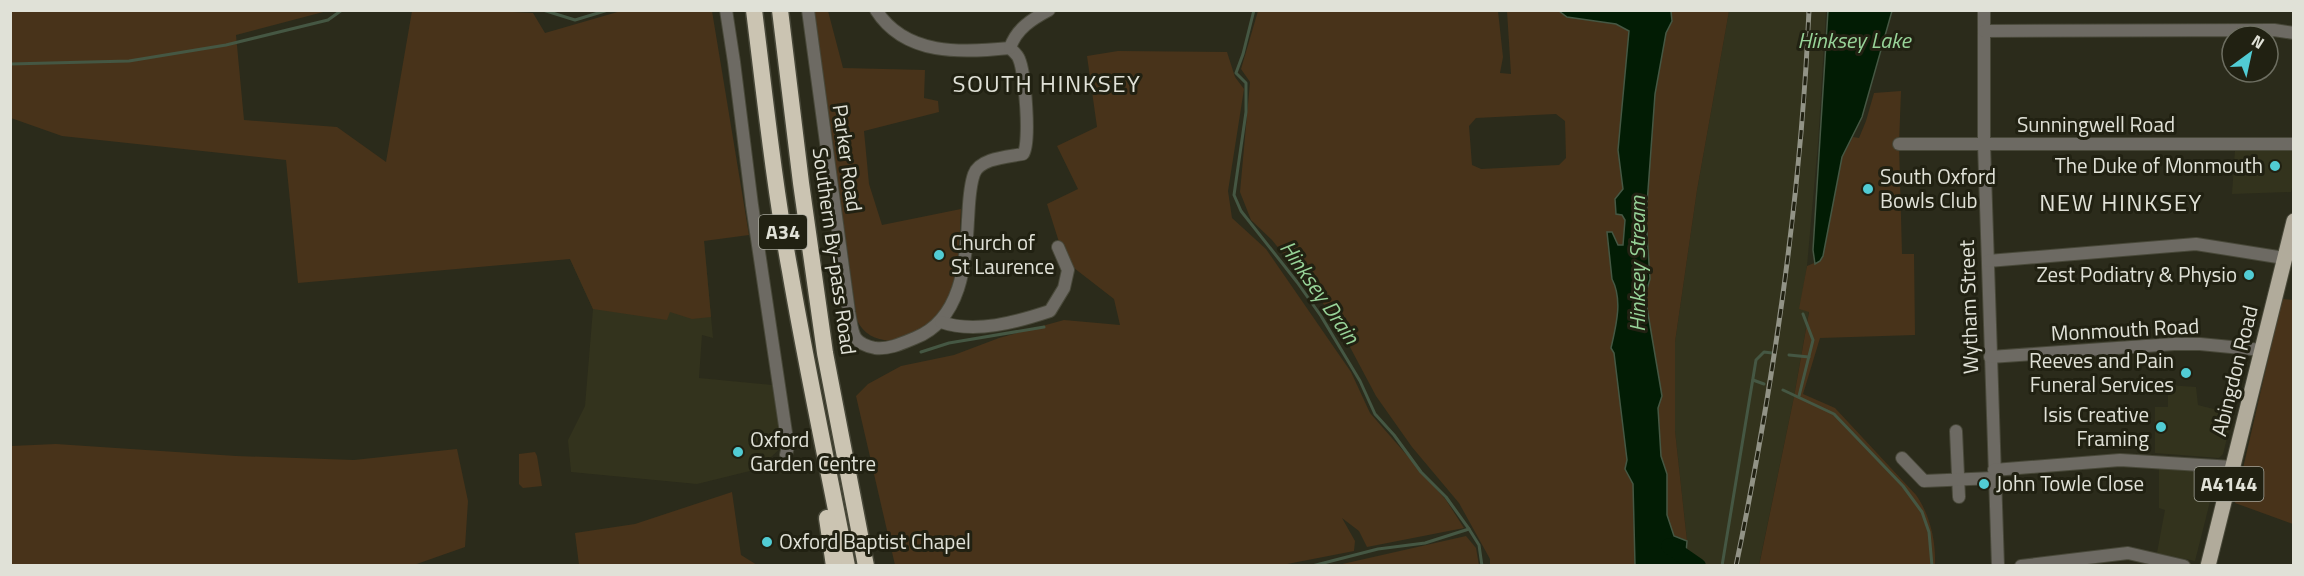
<svg xmlns="http://www.w3.org/2000/svg" width="2304" height="576" font-family="'Titillium Web',sans-serif">
<style>
.built{fill:#33331d}
.green{fill:#48331a;fill-rule:evenodd}
.water{fill:#021c04;stroke:#455743;stroke-width:1.5}
.lines{fill:none;stroke-linecap:round;stroke-linejoin:round}
.stream{stroke:#455743;stroke-width:3}
.river{stroke:#021c04;stroke-width:16}
.minor-casing{stroke:#484839;stroke-width:14}
.major-casing{stroke:#484839;stroke-width:17}
.highway-casing{stroke:#484839;stroke-width:19}
.minor{stroke:#6d6a63;stroke-width:12}
.major{stroke:#b1ab9b;stroke-width:15}
.highway{stroke:#cbc4b2;stroke-width:16}
.rail-casing{stroke:#929386;stroke-width:5}
.rail{stroke:#212112;stroke-width:3;stroke-dasharray:9;stroke-linecap:butt}
.poi-dot{fill:#51ccd4;stroke:#212112;stroke-width:2}
.labels{text-anchor:middle;stroke-width:6;stroke-linejoin:round;paint-order:stroke}
.shield{fill:#212112;stroke:#a7a79c;stroke-width:1.5}
.shield-label{font-size:20px;font-weight:bold;fill:#e0e1d7}
.street-label{font-size:21px;fill:#e0e1d7;stroke:#212112}
.poi-label{font-size:21px;fill:#e0e1d7;stroke:#212112;text-anchor:start}
.water-label{font-size:22px;font-style:italic;fill:#97d398;stroke:#212112}
.quarter-label{font-size:24px;letter-spacing:1.5px;fill:#e0e1d7;stroke:#212112}
</style>
<rect width="100%" height="100%" fill="#2b2b1b"/>
<g class="built">
<polygon points="1729,11 1826,11 1818,143 1807,266 1800,309 1809,311 1794,397 1759,565 1685,566 1687,541 1675,431 1675,342 1697,190"/>
<polygon points="2235,150 2293,151 2293,184 2291,192 2232,194"/>
<polygon points="704,240 713,338 702,335 699,378 772,385 783,446 758,469 697,484 571,472 568,440 585,406 593,309 570,259"/>
<polygon points="2168,385 2196,387 2198,405 2233,414 2223,454 2219,458 2155,453 2155,407 2168,407"/>
<polygon points="2159,466 2215,471 2217,474 2195,561 2157,553 2165,510 2159,508"/>
</g>
<g class="green">
<polygon points="496,11 533,13 545,33 621,11 712,11 749,235 704,241 711,317 692,319 670,312 667,320 593,309 570,259 298,283 286,160 62,136 11,118 11,11 327,11 236,35 244,120 337,127 386,162 412,11"/>
<path d="M814 11H828L843 68 925 70 924 98 938 101 939 112 864 131 869 184 882 225 961 209C959 249 959 319 912 335 905 337 898 341 890 341 875 339 864 335 857 320Z"/>
<path d="M1258 11H1498L1503 57 1500 73 1511 74 1507 11H1559L1567 17 1617 24 1629 31 1632 12 1618 11H1729L1697 190 1675 342V431L1687 541 1685 565H1490V559L1459 503 1412 447 1376 396 1334 317 1272 240 1251 220 1240 192 1250 82 1241 69ZM1556 114 1565 121 1566 158 1559 165 1481 169 1472 165 1469 126 1476 118Z"/>
<polygon points="1118,51 1227,52 1235,77 1244,89 1228,191 1232,218 1266,249 1351,372 1370,413 1446,500 1464,528 1367,547 1359,531 1342,518 1355,541 1354,551 1282,565 895,565 856,396 868,384 901,366 954,355 999,338 1064,320 1120,325 1114,299 1065,261 1047,204 1078,189 1057,146 1097,127 1087,56"/>
<path d="M1901 91 1899 144 1902 254H1914L1915 335 1820 338 1803 394 1835 408 1916 495C1930 515 1936 541 1935 565L1759 566 1794 397 1809 312 1799 309 1807 266 1819 261 1823 256 1842 157 1853 137 1859 138 1866 121 1874 93Z"/>
<polygon points="2282,299 2293,300 2293,524 2235,503"/>
<polygon points="56,444 236,456 354,460 457,449 468,501 465,547 411,566 11,565 11,446"/>
<polygon points="535,452 537,456 542,486 523,488 519,484 519,454"/>
<polygon points="732,492 741,555 757,565 579,565 575,533 635,524"/>
<polygon points="1466,536 1476,548 1479,565 1338,565"/>
</g>
<g class="water">
<path d="M1618 11H1671L1672 21 1666 33 1655 94 1646 218 1650 279 1645 296 1662 396 1658 408 1661 456 1667 474V515L1674 536 1687 541 1685 565H1635L1633 484 1625 469 1627 460 1614 353 1611 348C1616 326 1623 300 1612 279L1607 232H1612L1618 245H1623L1625 220 1622 215 1616 214 1615 199 1623 189 1618 150 1629 31 1616 24 1567 17 1559 11Z"/>
<polygon points="1828,11 1892,11 1862,117 1842,157 1823,256 1820,261 1815,264 1813,250"/>
</g>
<g class="lines">
<g class="stream">
<polyline points="543,10 575,20 608,10"/>
<polyline points="1254,10 1243,54 1236,73 1246,83 1246,112 1234,195 1241,211 1297,282 1321,316 1360,381 1375,414 1394,435 1421,472 1446,497 1469,529 1479,545 1482,566"/>
<polyline points="10,64 129,61 226,45 328,20 342,10"/>
<polyline points="921,352 949,343 1044,327"/>
<polyline points="1789,355 1809,357"/>
<polyline points="1753,380 1764,384"/>
<polyline points="1783,390 1834,414 1903,486 1922,512 1929,532 1932,566"/>
<polyline points="1799,396 1813,340 1803,314"/>
<polyline points="1312,566 1378,549 1425,543 1469,529"/>
<polyline points="1722,566 1756,360 1764,352 1772,353"/>
</g>
<polyline class="river" points="1669,546 1698,566"/>
<g class="minor-casing">
<g id="minor">
<polyline points="726,10 734,62 752,205 788,446 786,455"/>
<path d="M808 10 849 312C853 333 851 343 875 348 888 350 903 343 915 338 961 320 966 264 968 220 969 206 969 188 974 174 980 158 1008 157 1023 154 1031 144 1025 72 1019 59 1018 55 1013 51 1010 48"/>
<path d="M876 10C905 56 962 53 1010 48"/>
<polyline points="1984,10 1984,144 1998,566"/>
<polyline points="1984,31 2274,30 2294,33"/>
<path d="M1010 48C1016 29 1032 19 1049 10"/>
<polyline points="1899,144 2294,144"/>
<polyline points="1988,261 2196,244 2284,258"/>
<path d="M941 322C975 334 1017 322 1050 311L1064 288 1068 270 1058 247"/>
<polyline points="1990,357 2174,344 2200,344 2262,350"/>
<polyline points="1956,431 1959,497"/>
<polyline points="1902,458 1924,481 1994,478"/>
<polyline points="1994,470 2120,460 2233,467"/>
<polyline points="2021,566 2128,553 2184,566"/>
</g>
</g>
<g class="major-casing">
<polyline id="major" points="2208,566 2294,221"/>
</g>
<g class="highway-casing">
<g id="highway">
<path d="M754 10C765 98 774 185 790 271 807 370 828 467 847 566"/>
<polyline points="780,10 801,183 825,353 866,566"/>
<polyline points="827,518 834,566"/>
</g>
</g>
<use href="#minor" class="minor"/>
<use href="#major" class="major"/>
<use href="#highway" class="highway"/>
<g class="rail-casing">
<path id="rail" d="M1736 566C1774 382 1801 197 1809 10"/>
</g>
<use href="#rail" class="rail"/>
</g>
<g class="poi-dot">
<circle cx="2275" cy="166" r="6"/>
<circle cx="1868" cy="189" r="6"/>
<circle cx="939" cy="255" r="6"/>
<circle cx="2249" cy="275" r="6"/>
<circle cx="2186" cy="373" r="6"/>
<circle cx="2161" cy="427" r="6"/>
<circle cx="738" cy="452" r="6"/>
<circle cx="1984" cy="484" r="6"/>
<circle cx="767" cy="542" r="6"/>
</g>
<g class="labels">
<g class="shield">
<rect x="759" y="215" width="48" height="34" rx="4.5"/>
<rect x="2194.5" y="467" width="69" height="34" rx="4.5"/>
</g>
<g class="shield-label">
<text x="783" y="239">A34</text>
<text x="2229" y="491">A4144</text>
</g>
<g class="street-label">
<text x="2096" y="132">Sunningwell Road</text>
<text transform="translate(847 158) rotate(82)" y="7">Parker Road</text>
<text transform="translate(834 251) rotate(82)" y="7">Southern By-pass Road</text>
<text transform="translate(1969 307) rotate(-92)" y="7">Wytham Street</text>
<text transform="translate(2125 330) rotate(-3)" y="7">Monmouth Road</text>
<text transform="translate(2235 371) rotate(-76)" y="7">Abingdon Road</text>
</g>
<g class="poi-label">
<text x="2263" y="173" text-anchor="end">The Duke of Monmouth</text>
<text x="1880" y="184">South Oxford<tspan x="1880" dy="24">Bowls Club</tspan></text>
<text x="951" y="250">Church of<tspan x="951" dy="24">St Laurence</tspan></text>
<text x="2237" y="282" text-anchor="end">Zest Podiatry &amp; Physio</text>
<text x="2174" y="368" text-anchor="end">Reeves and Pain<tspan x="2174" dy="24">Funeral Services</tspan></text>
<text x="2149" y="422" text-anchor="end">Isis Creative<tspan x="2149" dy="24">Framing</tspan></text>
<text x="750" y="447">Oxford<tspan x="750" dy="24">Garden Centre</tspan></text>
<text x="1996" y="491">John Towle Close</text>
<text x="779" y="549">Oxford Baptist Chapel</text>
</g>
<g class="water-label">
<text x="1854" y="48">Hinksey Lake</text>
<text transform="translate(1637 264) rotate(-90)" y="8">Hinksey Stream</text>
<text transform="translate(1320 292) rotate(55)" y="8">Hinksey Drain</text>
</g>
<g class="quarter-label">
<text x="1047" y="92">SOUTH HINKSEY</text>
<text x="2121" y="211">NEW HINKSEY</text>
</g>
</g>
<rect width="2304" height="576" fill="none" stroke="#e0e1d7" stroke-width="24"/>
<g transform="translate(2250 54) rotate(33)"><circle r="28" fill="#212112" stroke="#6d6e61" stroke-width="1.5"/>
<path d="M0-4.5L10 22L0 15L-10 22Z" fill="#51ccd4"/>
<text y="-9" font-size="16" font-weight="bold" text-anchor="middle" fill="#e0e1d7">N</text>
</g>
</svg>
